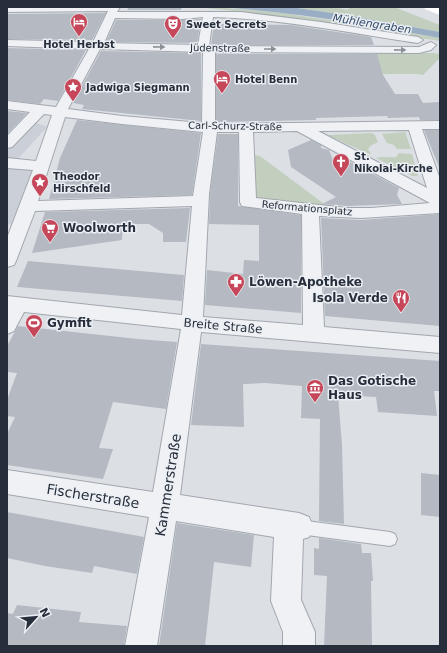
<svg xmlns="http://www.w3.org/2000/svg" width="447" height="653" font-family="'DejaVu Sans',sans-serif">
<rect width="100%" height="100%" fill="#dce0e5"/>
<!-- built -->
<path fill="#cbcfd7" d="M34 122 47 127 16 161 34 167 17 222 7 225V151Z"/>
<!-- green -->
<g fill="#c2cfbe">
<path d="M195 7C236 7 276 12 316 18 358 24 399 30 440 38V41L254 13Z"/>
<path d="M290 7H334L347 10 351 7H394L440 25V32L346 15Z"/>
<path d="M376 53H433L440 54V58L423 75 417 74H382Z"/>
<path d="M405 132 411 149H397L394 145 387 143 382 134Z"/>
<path d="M372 133 375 135 378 142 370 146 368 149 371 154H369L329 136V135Z"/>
<path d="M399 153 412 154 418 175 417 176H412L376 158C381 156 390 158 396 157Z"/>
<path d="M254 155 260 156 331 209 255 201Z"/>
</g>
<!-- water -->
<path fill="#99adc4" d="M221 7H290L346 15 440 32V38C368 24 295 13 221 7Z"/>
<!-- building -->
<g fill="#b4b9c2">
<path d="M129 7H182L181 10H120H127Z"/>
<path d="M7 13V14L106 13 92 40 7 39Z"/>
<path d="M201 19 197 43 106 42 116 20H182Z"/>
<path d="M214 24 290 25 371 37 374 45H211Z"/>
<path d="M7 48 86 50 58 101 44 99 40 104 7 100Z"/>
<path d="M101 51 201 53V121L82 109 84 105 73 103Z"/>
<path d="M216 54H377L383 75 395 94H418L423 103 440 102V120H420L419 117 388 118 387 116 316 118V120L216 122Z"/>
<path d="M7 111 27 113 7 134Z"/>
<path d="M77 120 201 133 192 195 49 199 60 158Z"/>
<path d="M424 130H440V167H439Z"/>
<path d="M218 134H238V206L301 215V313L205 305 207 270 243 274 244 260 259 261V225L209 224 210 194Z"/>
<path d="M311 140 321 145V148L329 150 333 160 341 157 399 188 397 195 402 204 347 206 322 204 336 197 291 167 288 150Z"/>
<path d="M190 208 186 242H163V233L149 224H123L122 240 32 253 45 212Z"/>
<path d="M440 214V326L325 316 321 218 361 220Z"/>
<path d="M28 261 184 275 182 301 17 287Z"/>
<path d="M18 326 138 339 177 342 166 409 113 402 99 448 113 449 103 479 7 465V434L15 417 7 416V400L17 373 7 372V346Z"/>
<path d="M201 344 440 361V391H434L437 416 378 412 376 397 338 395 342 445 344 524 319 521 320 419 301 418 302 386 265 383 243 384 244 427 191 425Z"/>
<path d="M421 473 440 475V517L421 515Z"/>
<path d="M7 512 144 537 137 574 94 566 92 573 45 566 7 558Z"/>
<path d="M177 523 254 535 251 567 214 562 205 646H159Z"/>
<path d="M319 538 361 544 362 553H371L373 581H371L372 646H324L327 576 314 575V548L319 549Z"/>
<path d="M17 605 81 612 79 622 127 626 124 646H7V613L13 614Z"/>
</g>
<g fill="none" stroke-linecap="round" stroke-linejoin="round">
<defs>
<path id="lane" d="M299 520 390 532 395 534 397 539 395 544 390 546 299 534 294 532 292 527 294 522Z"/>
<path id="street" d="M7 7H120L117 12H241L321 22 418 37 423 40 418 43C350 33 281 19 213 17L209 46 419 47 431 42 436 45 431 50 419 53 215 52V124L440 121V129H422L440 179V213L361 218 319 216 324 327 440 337V353L201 332 180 495 299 513 309 517 313 527 309 537 303 539 301 600 315 632V646H283V632L271 601 274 537 176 521 157 646H125L149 517 7 494V470L153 492 181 329 24 312 14 331 7 334V296L182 315 192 206 35 211 16 261 14 265 7 267V238L33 170 7 168V158L36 161 52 115 44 114 12 147 7 148V136L30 112 7 109V101L56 107 89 49 7 46V40L93 42 108 11 7 12ZM203 17 198 45 104 43 115 18 182 19ZM100 49 203 52 202 123 122 116 68 109ZM65 117 122 124 203 132 193 196 38 201ZM409 130 427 188 318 131ZM297 131 430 203 371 208H347L256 198 253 132ZM217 132H239L240 202 242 206 302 214 303 325 203 317 209 194Z"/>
</defs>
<!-- lane casing -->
<use href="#lane" stroke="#a2a7af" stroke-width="2"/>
<!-- street casing -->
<use href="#street" stroke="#a2a7af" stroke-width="2"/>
<!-- lane -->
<use href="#lane" fill="#eff1f4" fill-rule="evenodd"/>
<!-- street -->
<use href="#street" fill="#eff1f4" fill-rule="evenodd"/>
<!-- secondary -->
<path fill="#fff" fill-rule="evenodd" d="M424 7 440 8V15L425 9Z"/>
</g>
<!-- one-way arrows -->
<defs><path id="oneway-solid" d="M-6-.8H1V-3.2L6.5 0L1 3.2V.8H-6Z"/></defs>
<g fill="#8b9098">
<use href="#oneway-solid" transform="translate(159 47) rotate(1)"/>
<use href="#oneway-solid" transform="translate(270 49)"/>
<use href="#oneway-solid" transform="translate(400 50) rotate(1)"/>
</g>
<!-- icons -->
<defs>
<symbol id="hotel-pin" viewBox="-11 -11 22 30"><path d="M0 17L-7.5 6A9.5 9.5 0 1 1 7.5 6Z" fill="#c54759" stroke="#ebeff3"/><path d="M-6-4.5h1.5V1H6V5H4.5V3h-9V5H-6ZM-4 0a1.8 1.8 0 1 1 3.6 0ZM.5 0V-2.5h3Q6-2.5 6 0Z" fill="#fff"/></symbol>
<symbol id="theatre-pin" viewBox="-11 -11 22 30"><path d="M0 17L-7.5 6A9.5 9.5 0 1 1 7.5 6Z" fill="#c54759" stroke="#ebeff3"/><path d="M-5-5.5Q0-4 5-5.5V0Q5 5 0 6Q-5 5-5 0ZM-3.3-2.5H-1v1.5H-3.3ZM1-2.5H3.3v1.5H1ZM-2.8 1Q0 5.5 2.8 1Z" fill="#fff"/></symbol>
<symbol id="sight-pin" viewBox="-11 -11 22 30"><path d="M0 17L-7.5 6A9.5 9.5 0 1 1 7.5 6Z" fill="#c54759" stroke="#ebeff3"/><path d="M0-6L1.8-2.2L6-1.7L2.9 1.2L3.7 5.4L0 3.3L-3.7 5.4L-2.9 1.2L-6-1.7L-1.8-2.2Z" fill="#fff"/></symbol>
<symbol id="church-pin" viewBox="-11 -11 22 30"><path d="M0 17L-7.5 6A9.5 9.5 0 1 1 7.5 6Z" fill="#c54759" stroke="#ebeff3"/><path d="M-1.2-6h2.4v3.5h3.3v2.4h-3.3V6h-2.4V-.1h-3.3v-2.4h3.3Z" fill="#fff"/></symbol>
<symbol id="supermarket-pin" viewBox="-11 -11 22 30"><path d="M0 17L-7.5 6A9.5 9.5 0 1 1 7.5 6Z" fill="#c54759" stroke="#ebeff3"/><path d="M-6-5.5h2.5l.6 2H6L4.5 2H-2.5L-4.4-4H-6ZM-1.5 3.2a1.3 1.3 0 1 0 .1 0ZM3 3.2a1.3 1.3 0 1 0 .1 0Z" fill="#fff"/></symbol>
<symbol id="pharmacy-pin" viewBox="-11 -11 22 30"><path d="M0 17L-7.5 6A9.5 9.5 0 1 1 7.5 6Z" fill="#c54759" stroke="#ebeff3"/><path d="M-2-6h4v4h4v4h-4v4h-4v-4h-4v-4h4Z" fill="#fff"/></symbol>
<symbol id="restaurant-pin" viewBox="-11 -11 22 30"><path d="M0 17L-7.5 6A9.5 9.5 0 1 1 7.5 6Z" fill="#c54759" stroke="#ebeff3"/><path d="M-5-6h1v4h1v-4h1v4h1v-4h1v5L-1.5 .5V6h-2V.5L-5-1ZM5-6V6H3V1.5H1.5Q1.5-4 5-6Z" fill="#fff"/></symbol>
<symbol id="stadium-pin" viewBox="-11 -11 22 30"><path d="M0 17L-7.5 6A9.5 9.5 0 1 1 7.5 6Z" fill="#c54759" stroke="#ebeff3"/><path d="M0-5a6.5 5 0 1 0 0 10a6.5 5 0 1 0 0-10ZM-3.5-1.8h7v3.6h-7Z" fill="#fff"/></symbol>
<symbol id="museum-pin" viewBox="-11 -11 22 30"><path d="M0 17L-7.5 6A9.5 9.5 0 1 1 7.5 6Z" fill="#c54759" stroke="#ebeff3"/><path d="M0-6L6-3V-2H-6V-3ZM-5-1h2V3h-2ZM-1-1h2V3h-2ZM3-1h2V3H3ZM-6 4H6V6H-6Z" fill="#fff"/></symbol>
</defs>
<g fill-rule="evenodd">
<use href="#hotel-pin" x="69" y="12" width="20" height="27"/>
<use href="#theatre-pin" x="163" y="14" width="20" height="27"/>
<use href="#hotel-pin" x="212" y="69" width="20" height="27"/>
<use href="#sight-pin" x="63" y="77" width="20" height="27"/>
<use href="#church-pin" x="331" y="152" width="20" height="27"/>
<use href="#sight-pin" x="30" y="172" width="20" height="27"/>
<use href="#supermarket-pin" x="40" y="218" width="20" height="27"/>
<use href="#pharmacy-pin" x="226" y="272" width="20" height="27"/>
<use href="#restaurant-pin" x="391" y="288" width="20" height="27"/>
<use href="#stadium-pin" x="24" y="313" width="20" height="27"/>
<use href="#museum-pin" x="305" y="378" width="20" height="27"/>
</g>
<g text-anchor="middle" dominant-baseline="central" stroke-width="3" stroke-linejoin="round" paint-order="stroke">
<!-- far-poi labels -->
<g font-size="10" font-weight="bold" fill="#272e3b" stroke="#ebeff3" text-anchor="start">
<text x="186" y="24">Sweet Secrets</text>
<text x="79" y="44" text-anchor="middle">Hotel Herbst</text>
<text x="235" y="79">Hotel Benn</text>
<text x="86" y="87">Jadwiga Siegmann</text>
<text x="354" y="156">St.<tspan x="354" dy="12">Nikolai-Kirche</tspan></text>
<text x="53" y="176">Theodor<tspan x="53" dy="12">Hirschfeld</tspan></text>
</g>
<!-- far-street labels -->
<g font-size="10" fill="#272e3b" stroke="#ebeff3">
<text transform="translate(220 48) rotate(1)">Jüdenstraße</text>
<text transform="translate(235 126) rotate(1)">Carl-Schurz-Straße</text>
<text transform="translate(307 208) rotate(5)">Reformationsplatz</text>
</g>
<!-- far-water labels -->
<g font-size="11" font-style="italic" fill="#344d6c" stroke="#ebeff3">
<text transform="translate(372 24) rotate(9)">Mühlengraben</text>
</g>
<!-- poi labels -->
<g font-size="12" font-weight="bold" fill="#272e3b" stroke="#ebeff3" text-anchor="start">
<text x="63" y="228">Woolworth</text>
<text x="249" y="282">Löwen-Apotheke</text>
<text x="388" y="298" text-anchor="end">Isola Verde</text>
<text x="47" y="323">Gymfit</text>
<text x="328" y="381">Das Gotische<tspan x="328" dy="14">Haus</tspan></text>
</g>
<!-- street labels -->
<g font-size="12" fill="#272e3b" stroke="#ebeff3">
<text transform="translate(223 326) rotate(5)">Breite Straße</text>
</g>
<!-- near-street labels -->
<g font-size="14" fill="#272e3b" stroke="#ebeff3">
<text transform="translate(168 485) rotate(-81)">Kammerstraße</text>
<text transform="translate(93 496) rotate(9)">Fischerstraße</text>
</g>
</g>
<!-- border -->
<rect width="447" height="653" fill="none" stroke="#272e3b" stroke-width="16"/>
<!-- north arrow -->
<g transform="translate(36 617) rotate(63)" stroke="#ebeff3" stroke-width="3" paint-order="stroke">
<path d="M0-3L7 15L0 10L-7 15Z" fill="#272e3b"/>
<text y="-6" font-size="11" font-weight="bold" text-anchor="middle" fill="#272e3b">N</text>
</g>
</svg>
